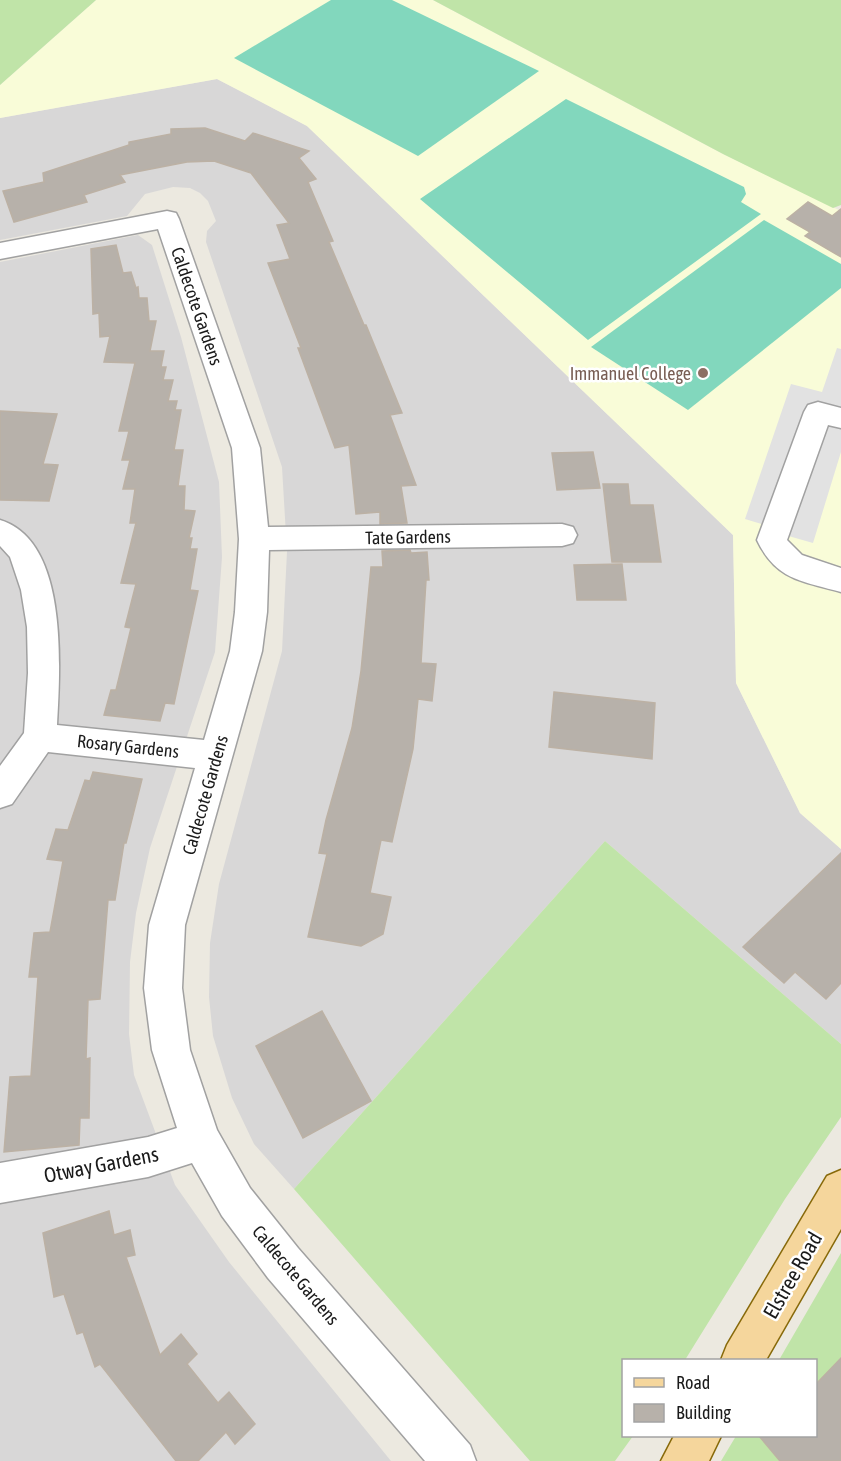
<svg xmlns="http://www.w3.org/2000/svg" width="841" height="1461" font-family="'Asap Condensed',sans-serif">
<rect width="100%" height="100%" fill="#ece9e0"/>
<!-- residential -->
<g fill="#d8d7d7">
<path d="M217 79 307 126 733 535 736 683 800 813 841 849V1044L605 841 294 1189 254 1144 232 1098 213 1036 209 997 210 943 219 884 282 651 287 552 282 467 206 242 207 231 216 221 208 201 200 193 190 188 173 187 145 194 127 216 0 240V118Z"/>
<path d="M138 235 152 245 181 337 219 482 222 557 215 652 150 848 136 913 130 962 129 1034 134 1075 175 1185 229 1262 391 1461H0V262Z"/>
</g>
<!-- education -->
<path fill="#f9fcd8" d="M96 0H433L723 154 841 211V849L800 813 736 683 733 535 307 126 217 79 0 118V85Z"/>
<!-- grass -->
<g fill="#c0e4a8">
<path d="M0 0H96L0 85Z"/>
<path d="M433 0H841V205L833 208 723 154Z"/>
<path d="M605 841 841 1044V1117L785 1199 685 1360H624V1436H633L615 1461H530L294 1189Z"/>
<path d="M841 1253V1461H721L736 1436H816V1360H779Z"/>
</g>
<!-- pitch -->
<g fill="#82d7bd">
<path d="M331 0H392L539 71 418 156 234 58Z"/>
<path d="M566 99 744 187 746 194 741 202 761 214 588 340 420 199Z"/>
<path d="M764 220 841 264V288L688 410 591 347Z"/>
</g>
<!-- parking -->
<path fill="#e2e2e2" d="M837 348 841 349V452L813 543 764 529 765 525 745 519 791 384 822 392Z"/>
<!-- building -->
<g fill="#b7b1aa" stroke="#bcb1a4" stroke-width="1.5">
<path d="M205 128 245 141 253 133 309 151 299 158 316 179 308 182 333 241 329 242 364 325H366L402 413 390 415 416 485 401 486 407 523 380 524V512L356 514 349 445 335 448 298 348H301L268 263 290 259 277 225 289 223 251 173 214 161 187 162 120 175 125 182 84 195 87 202 14 222 3 191 44 182 43 173 129 145V142L171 134V129Z"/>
<path d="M808 202 832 216 841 209V257L805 236 810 232 787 219Z"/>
<path d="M116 245 123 273 131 272 136 288 138 287 139 298H147L149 321H156L150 351H164L161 367H166L163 380H173L168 401H177L175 410H181L174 450H183L178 486H185L184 510 195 511 189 538H192L190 549H197L190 590 198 591 174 704 165 703 160 721 104 715 111 690H116L131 628 125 627 136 584 121 583 136 523H130L135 489H123L130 460H122L129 431H119L135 363 104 362 110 336 100 337 99 313 93 314 91 249Z"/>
<path d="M0 411 57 414 43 464 58 465 49 501 0 500Z"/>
<path d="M593 452 600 488 557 490 552 453Z"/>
<path d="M603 484H628L630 505H653L661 562H612Z"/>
<path d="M410 550 411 553 427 552 429 580H426L421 663 436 664 432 701 418 699 413 749 392 842 381 840 370 893 391 897 383 934 361 946 308 937 327 854 319 853 326 820 352 728 361 671 371 567H383L382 551Z"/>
<path d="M622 564 626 600H577L574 565Z"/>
<path d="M554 692 655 703 652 759 549 747Z"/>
<path d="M93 772 142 779 126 843H124L115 900H108L100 999 88 1000 86 1059 90 1058 89 1118H80L79 1145 4 1152 10 1077 31 1076 38 977H29L34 933 50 932 63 861 47 859 56 829 68 830 85 780 90 781Z"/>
<path d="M841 853V983L826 999 795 972 784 983 743 947Z"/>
<path d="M322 1011 371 1101 303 1138 256 1046Z"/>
<path d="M109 1211 114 1235 130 1230 135 1255 126 1257 160 1355 181 1334 197 1354 187 1364 218 1403 229 1392 255 1424 235 1444 226 1432 198 1461H176L100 1364 95 1367 83 1332 77 1334 64 1294 54 1297 43 1233Z"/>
<path d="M841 1358V1461H780L759 1436H816V1384Z"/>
</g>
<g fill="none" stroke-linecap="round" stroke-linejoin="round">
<defs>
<g id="minor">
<path d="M167 211 176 213 179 219 260 448 268 527 562 524 573 527 577 535 573 543 562 546 269 550 267 612 262 651 185 925 182 988 190 1050 217 1130 250 1188 298 1248 470 1445 476 1461H425L268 1278 222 1216 192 1163 148 1177 0 1203V1163L148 1137 177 1128 152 1050 144 988 149 925 195 768 48 752 12 804 0 808V766L24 733 28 673 27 627 21 590 10 557 0 546V520C69 541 60 667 57 725L204 740 230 651 235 612 239 539 232 448 158 229 0 259V243Z"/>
<path d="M818 402 841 408V428L828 425 787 540 802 555 841 568V592C802 581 776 580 757 540L804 412 808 405Z"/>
</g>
<g id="major">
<path d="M841 1170V1229L766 1360H721L727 1345 827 1176Z"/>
<path d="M674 1436H721L709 1461H661Z"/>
</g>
</defs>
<!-- minor casing -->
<use href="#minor" stroke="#a1a1a1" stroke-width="3"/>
<!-- major casing -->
<use href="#major" stroke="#876909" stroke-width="3"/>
<!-- minor -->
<use href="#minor" fill="#fff" fill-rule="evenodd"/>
<!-- major -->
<use href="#major" fill="#f5d69c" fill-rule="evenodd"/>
</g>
<!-- markers -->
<circle fill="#8d6e63" stroke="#fff" stroke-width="2" cx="703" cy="373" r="6"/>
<g text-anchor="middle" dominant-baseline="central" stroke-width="5" stroke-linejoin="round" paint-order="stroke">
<!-- street labels -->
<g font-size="18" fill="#1a1a1a" stroke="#fff">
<text transform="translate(197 306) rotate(71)">Caldecote Gardens</text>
<text transform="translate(408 537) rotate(-1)">Tate Gardens</text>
<text transform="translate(128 746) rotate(6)">Rosary Gardens</text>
<text transform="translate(205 795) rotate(-74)">Caldecote Gardens</text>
<text transform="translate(296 1275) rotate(50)">Caldecote Gardens</text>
</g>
<!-- education labels -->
<g font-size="18" fill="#785e54" stroke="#fff" text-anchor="end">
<text x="691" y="373">Immanuel College</text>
</g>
<!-- near-street labels -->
<g font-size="21" fill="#1a1a1a" stroke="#fff">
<text transform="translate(101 1164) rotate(-11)">Otway Gardens</text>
<text transform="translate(792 1275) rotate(-60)">Elstree Road</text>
</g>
</g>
<!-- legend -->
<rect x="622" y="1359" width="195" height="78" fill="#ffffff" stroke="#a3a3a3" stroke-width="1.5"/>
<rect x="634" y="1378" width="30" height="9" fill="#f5d69c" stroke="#a3a3a3" stroke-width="1.5"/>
<text x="676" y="1389" font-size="18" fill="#1a1a1a">Road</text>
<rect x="634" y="1404" width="30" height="18" fill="#b7b1aa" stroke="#a3a3a3" stroke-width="1.5"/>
<text x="676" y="1419" font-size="18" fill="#1a1a1a">Building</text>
</svg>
